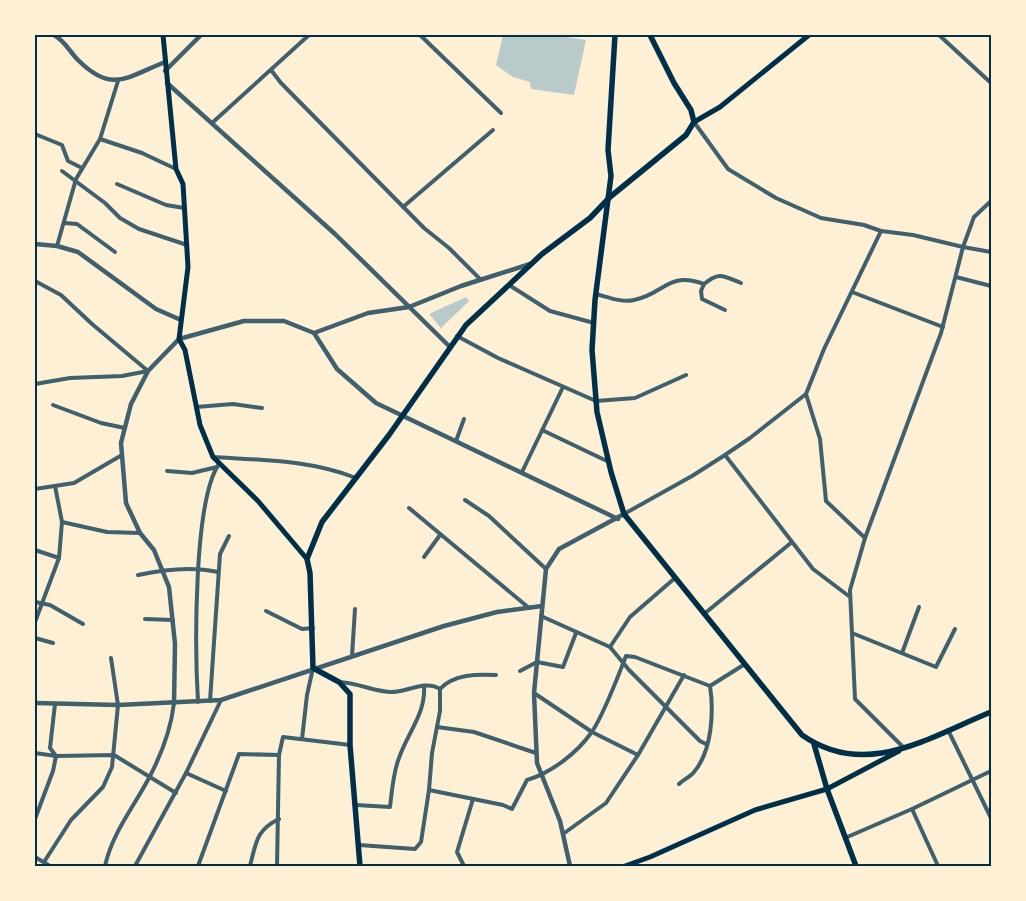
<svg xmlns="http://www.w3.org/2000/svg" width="1026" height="901" font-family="Inter,sans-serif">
<rect width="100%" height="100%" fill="#fdf0d5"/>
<!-- green -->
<g fill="#b9caca">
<path d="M503 35H552L586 40 574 95 531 89 530 82 513 77 496 65Z"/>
<path d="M466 297 469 301 441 328 429 314Z"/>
</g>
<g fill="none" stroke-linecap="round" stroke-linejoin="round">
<!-- minor -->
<g stroke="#3f606c" stroke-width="4">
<path d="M420 35 501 113"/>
<path d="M939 35 991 83"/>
<path d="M271 70 281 83 424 228 449 248 481 280"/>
<path d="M694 122 728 169 776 198 821 218 864 225 881 231 913 235 963 247 941 333 865 538 850 590 855 699 904 748"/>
<path d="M212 123 309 35"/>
<path d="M35 134 62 145 68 161 82 168"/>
<path d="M100 139 142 153 176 169"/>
<path d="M62 171 105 203 120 218 139 229 187 245"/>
<path d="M117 184 166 205 184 208"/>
<path d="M991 201 974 217 963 247 991 252"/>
<path d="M403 207 493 130"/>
<path d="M64 223 77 224 115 252"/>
<path d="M57 246 76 179 100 139 118 81"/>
<path d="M956 277 991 286"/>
<path d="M35 281 61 295 92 324 148 371"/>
<path d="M704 284C720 271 723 276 741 283"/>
<path d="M509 285 550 311 594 323"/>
<path d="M852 292 943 327"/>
<path d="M596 294C608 297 622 303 634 300 665 294 667 271 704 284L701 291 702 299 725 310"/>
<path d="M457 336 498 358 596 401 635 398 686 375"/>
<path d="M35 384 70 378 122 376 148 371"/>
<path d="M806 394 820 439 826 501 865 538"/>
<path d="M53 405 101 423 125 428"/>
<path d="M196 407 233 404 262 408"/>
<path d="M542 430 609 462"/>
<path d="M456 441 464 419"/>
<path d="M725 455 813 569 850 597"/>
<path d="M213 457C262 460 310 460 356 478"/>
<path d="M167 471 192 473 217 467"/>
<path d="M522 472 563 387"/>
<path d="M35 489 74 483 122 455"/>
<path d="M465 500 489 516 546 569"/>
<path d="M409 508 529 608"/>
<path d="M624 514 692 476 725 455 750 438 806 394 824 349 881 231"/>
<path d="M62 522 107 532 140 533"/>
<path d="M35 550 59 558"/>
<path d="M424 557 440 535"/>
<path d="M138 575C165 569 191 566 218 572"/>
<path d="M35 602 50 605 83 624"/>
<path d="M266 611 302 629 313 628"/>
<path d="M704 614 792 542"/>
<path d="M541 616 610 647 629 670 700 741 706 744"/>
<path d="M145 619 173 620"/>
<path d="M35 622 59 558 62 522 55 486"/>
<path d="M852 633 936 667 955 629"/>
<path d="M35 638 53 643"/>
<path d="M610 647 630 617 675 578"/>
<path d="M902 653 919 607"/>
<path d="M352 656 355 609"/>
<path d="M520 671 537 662 563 667 576 633"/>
<path d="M339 682C358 683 373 691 390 692 406 693 425 679 440 689V711L432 753 429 790 503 805 512 809 527 780C551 773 577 753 591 733 603 717 618 676 626 656L635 657 710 686"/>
<path d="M710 686 745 664"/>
<path d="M440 689C454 674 477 674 496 675"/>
<path d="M534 693 592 732 638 755 684 675"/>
<path d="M210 701 220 554 229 536"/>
<path d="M198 702C195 653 193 501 219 464"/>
<path d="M437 727 474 732 536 753"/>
<path d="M948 730 991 818"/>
<path d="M302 739 307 695 313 668"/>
<path d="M35 753 56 756 114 755 176 793"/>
<path d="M186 773 226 791"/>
<path d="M679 784C683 780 690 777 694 772 712 751 714 712 710 686"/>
<path d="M356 805 390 807C392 791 393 773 399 758 408 732 426 713 424 686"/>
<path d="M912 809 938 866"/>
<path d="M35 819 53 771 56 756 50 748 55 704"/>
<path d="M563 834 606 803 638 755"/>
<path d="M845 838 912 809 991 771"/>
<path d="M359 845 415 849 421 842 429 790"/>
<path d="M35 857 50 866"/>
<path d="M44 862 71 820 103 787 112 767 118 705 111 658"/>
<path d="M105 866C112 833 134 807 150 776 162 753 171 729 174 703"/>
<path d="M135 866 186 773 221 700"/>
<path d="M198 866 239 754 279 755"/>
<path d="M250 866C256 843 256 830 279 819"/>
<path d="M277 866 279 755 283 737 350 745"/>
<path d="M464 866 457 852 473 799"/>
</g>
<!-- tertiary -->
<g stroke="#3f606c" stroke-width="4.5">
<path d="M54 35C65 41 70 52 78 60 112 94 127 77 165 62"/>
<path d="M165 71 201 35"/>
<path d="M167 83 335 234 449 346"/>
<path d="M35 244 57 246 78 252 156 309 181 320"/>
<path d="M314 333 337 369 376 403 618 519"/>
<path d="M35 703 118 705 221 700 444 626 497 612 542 606"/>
<path d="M174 703 175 644 169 587 154 550 140 533 126 503 121 443 131 404 148 371 179 339 244 321H284L314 333 368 313 409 307 461 286 530 264"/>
<path d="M570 866 560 821 537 763 534 693 546 569 559 549 624 514"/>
</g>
<!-- secondary -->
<g stroke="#003049" stroke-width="5">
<path d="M163 35 176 169 183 184 188 267 179 339 185 350 200 425 213 457 258 501 307 559"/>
<path d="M694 122 720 107 809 35"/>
<path d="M625 866 650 857 755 810 827 789 899 751"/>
</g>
<!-- primary -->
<g stroke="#003049" stroke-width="5.5">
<path d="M615 35 608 150 611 176 595 300 592 350 597 412 611 472 624 514 802 735C866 780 929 737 991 712"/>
<path d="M814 744 827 789 856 866"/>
<path d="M360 866 350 745V694L339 682 313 668 310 573 307 559 322 522 389 435 466 325 542 254 590 218 610 197 686 135 694 122 691 110 674 83 650 35"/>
</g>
</g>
<!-- border -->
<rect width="1026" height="901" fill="none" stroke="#fdf0d5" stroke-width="72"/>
<rect x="36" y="36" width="954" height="829" fill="none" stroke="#003049" stroke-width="2"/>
</svg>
